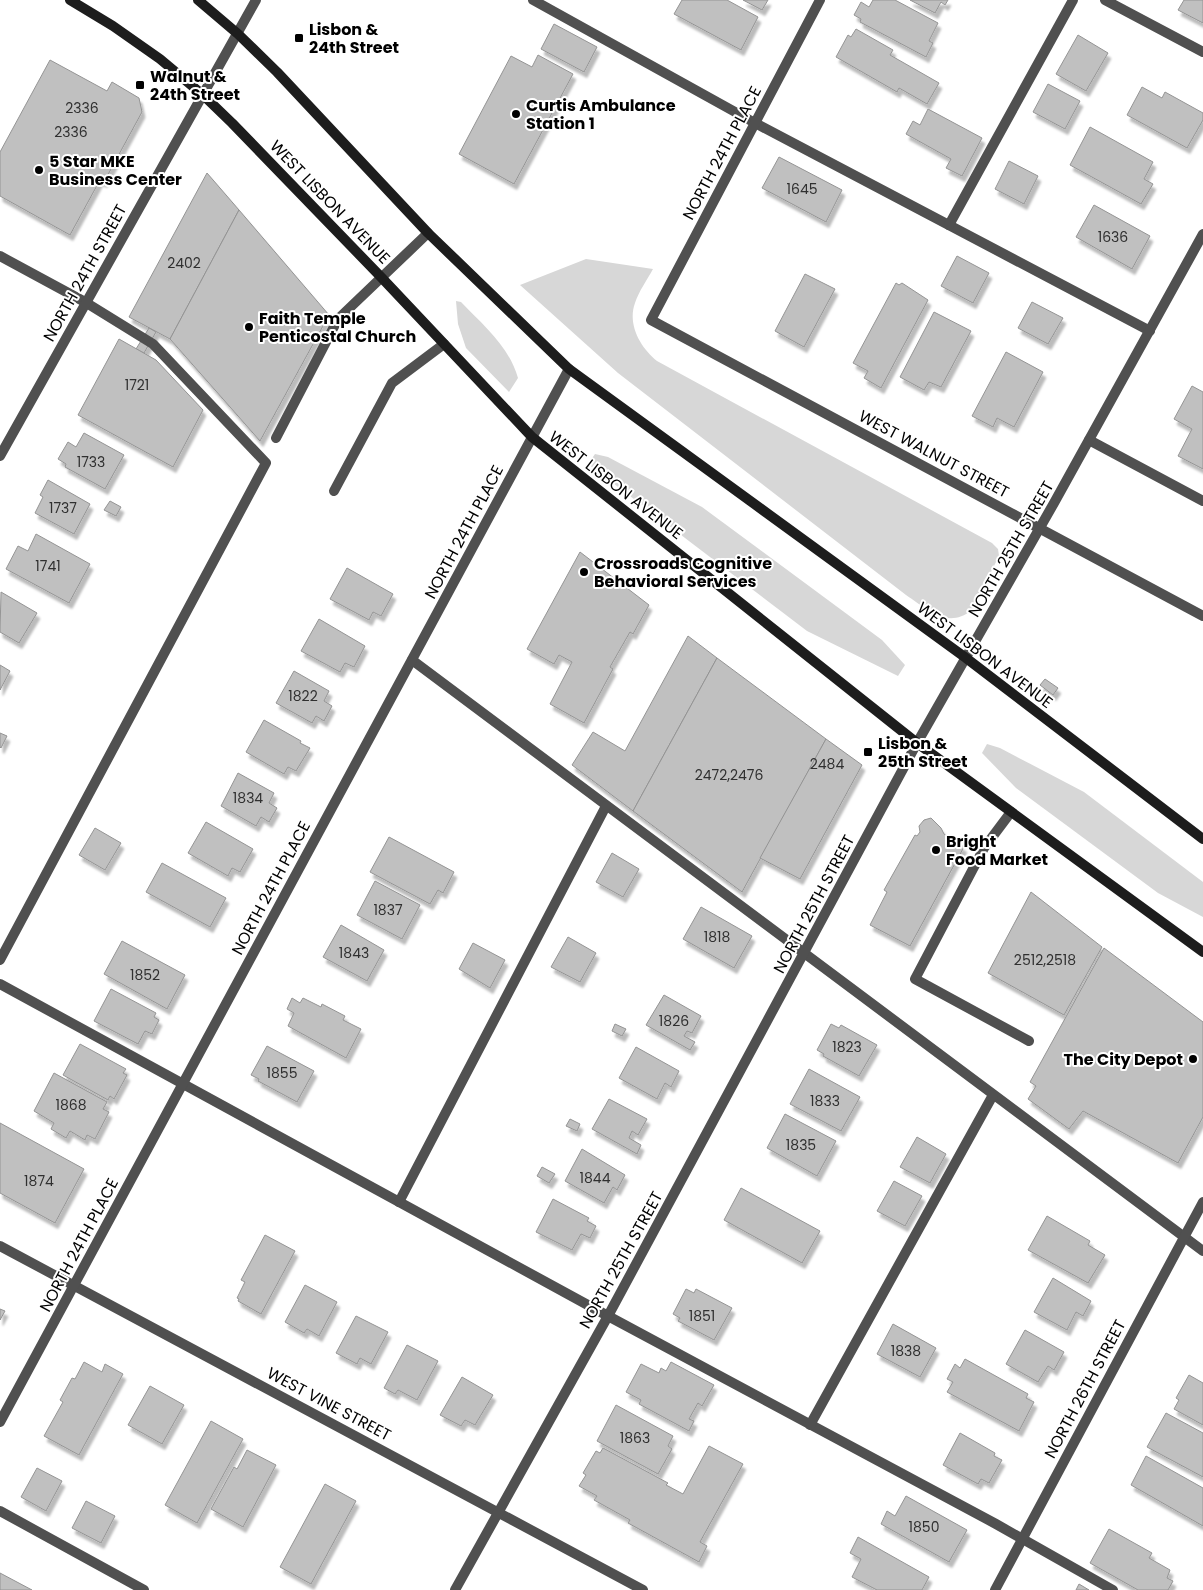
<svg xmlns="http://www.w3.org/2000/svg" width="1203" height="1590" font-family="Poppins,sans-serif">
<defs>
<filter id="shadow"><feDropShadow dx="3" dy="5.5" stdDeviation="1" flood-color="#0004"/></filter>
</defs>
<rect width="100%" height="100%" fill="#fff"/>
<!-- green -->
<g fill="#d7d7d7">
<path d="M586 259 653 269C647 280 639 291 635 303 627 325 641 348 657 361L992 543 998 549 999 556 972 610C947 630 927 609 906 595L618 373 520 285Z"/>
<path d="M456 301 461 302C483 325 509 346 518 378L509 392 466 348 458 324Z"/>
<path d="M595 454 608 457 702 507 882 640 905 665 898 676 807 631 588 464Z"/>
<path d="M987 744 1000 748 1084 792 1203 882V917L1158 893 1016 788 982 753Z"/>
</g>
<!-- building -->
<g fill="#c0c0c0" stroke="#949494" filter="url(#shadow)">
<path d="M682 0H727L758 17 741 50 674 14Z"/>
<path d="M743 0H768L762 10Z"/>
<path d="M873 0H895L938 23 929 41 933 43 926 57 860 22 861 19 854 15 861 2 869 7Z"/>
<path d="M910 0H948L945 5 941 2 935 13Z"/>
<path d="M1184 0H1203V23L1178 10Z"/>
<path d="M554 24 597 47 584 72 541 49Z"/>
<path d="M856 29 893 50 890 55 939 83 927 104 899 88 897 92 836 57 848 35 851 37Z"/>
<path d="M1078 35 1108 53 1086 91 1056 74Z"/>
<path d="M538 55 573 74 514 184 459 154 511 56 532 67Z"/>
<path d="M50 60 107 91 112 82 139 98 142 112 104 182 100 180 70 235 0 196V152Z"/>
<path d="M1048 84 1080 101 1065 129 1033 112Z"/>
<path d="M1142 87 1162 98 1165 92 1203 113V120L1187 148 1127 115Z"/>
<path d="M928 109 982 138 962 176 946 168 951 159 906 134 913 121 920 125Z"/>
<path d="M1090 127 1153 162 1144 179 1153 184 1141 204 1070 165Z"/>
<path d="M779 157 842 190 826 222 762 188Z"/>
<path d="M1009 161 1038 176 1024 204 995 189Z"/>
<path d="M207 173 239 210 170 339 129 317Z"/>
<path d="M1094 205 1150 236 1132 269 1076 237Z"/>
<path d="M239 210 329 315 260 441 170 339Z"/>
<path d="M957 256 989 273 973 303 941 286Z"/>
<path d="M805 274 835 289 804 347 775 331Z"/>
<path d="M896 283 899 285 902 283 928 300 881 388 864 378 868 371 853 363Z"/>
<path d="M1032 302 1063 318 1048 344 1018 328Z"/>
<path d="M934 312 971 331 941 387 929 382 924 390 900 377Z"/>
<path d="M149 328 156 332 144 353 136 349Z"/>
<path d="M119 339 156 360 203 410 173 467 78 415Z"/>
<path d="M1006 352 1043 372 1014 427 997 418 993 427 972 416Z"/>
<path d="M1192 386 1203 392V469L1178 456 1192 429 1174 419Z"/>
<path d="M84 433 124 455 105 489 65 467 66 464 58 459 68 442 76 447Z"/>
<path d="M48 480 90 504 74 534 35 513 43 497 40 495Z"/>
<path d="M110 501 121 507 116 516 104 510Z"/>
<path d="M36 534 90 564 69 603 6 569 18 546 28 551Z"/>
<path d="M580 552 649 605 633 634 630 632 610 667 613 669 584 723 550 704 572 662 559 655 554 664 527 649Z"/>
<path d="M347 568 393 594 381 616 373 612 369 620 330 599Z"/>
<path d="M1 592 37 613 19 643 0 632Z"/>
<path d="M319 619 365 646 354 667 345 663 340 672 301 651Z"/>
<path d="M688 636 717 658 633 811 572 765 593 732 625 751Z"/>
<path d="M717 658 826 739 742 892 633 811Z"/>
<path d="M0 665 10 671 0 690Z"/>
<path d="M294 671 329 691 324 701 332 706 324 721 316 716 312 723 276 703Z"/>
<path d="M1045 679 1058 688 1053 695 1040 685Z"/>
<path d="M264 720 301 741 300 743 310 748 296 771 288 767 284 774 246 752Z"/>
<path d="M0 733 7 736 1 748 0 747Z"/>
<path d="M826 739 862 765 800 879 760 858Z"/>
<path d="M238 773 274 793 269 803 277 808 269 822 261 817 256 826 221 806Z"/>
<path d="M931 818 941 828 944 834 964 847 910 946 870 925 887 892 884 890 915 835 917 836 920 832 919 826 924 820Z"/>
<path d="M206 822 253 849 240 872 232 868 228 876 188 853Z"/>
<path d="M95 828 121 843 105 870 79 855Z"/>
<path d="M389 837 454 872 443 893 438 890 430 904 370 872Z"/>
<path d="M612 853 639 869 623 897 596 882Z"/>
<path d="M162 863 226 898 210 927 146 892Z"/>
<path d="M375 881 420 905 402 939 357 915Z"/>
<path d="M1031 892 1102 947 1064 1015 988 973Z"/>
<path d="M701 907 752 936 734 968 683 939Z"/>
<path d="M341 925 384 950 367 981 323 957Z"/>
<path d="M568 937 596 953 580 982 551 967Z"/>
<path d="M122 941 185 975 167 1009 104 974Z"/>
<path d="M473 943 505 960 490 988 459 969Z"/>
<path d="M1104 948 1203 1022V1117L1178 1163 1083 1111 1069 1129 1028 1099 1036 1086 1030 1082Z"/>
<path d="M111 989 156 1013 154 1017 159 1020 152 1034 145 1031 138 1044 94 1021Z"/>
<path d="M664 995 701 1016 692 1033 687 1031 684 1036 695 1042 690 1050 646 1025Z"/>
<path d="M292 998 300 1003 303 998 321 1007 322 1004 345 1016 343 1020 361 1029 346 1058 288 1026 294 1013 287 1009Z"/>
<path d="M615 1024 626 1029 622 1036 612 1031Z"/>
<path d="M831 1024 839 1028 841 1025 877 1045 859 1076 823 1056 824 1054 817 1050Z"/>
<path d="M80 1044 126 1069 123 1073 127 1075 114 1099 110 1096 108 1100 63 1075Z"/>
<path d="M267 1046 314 1071 297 1102 258 1081 259 1079 251 1075Z"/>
<path d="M636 1047 679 1071 671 1087 665 1083 657 1099 619 1078Z"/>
<path d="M809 1069 860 1097 841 1131 790 1104Z"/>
<path d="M54 1073 107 1102 103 1109 109 1112 95 1139 87 1135 85 1140 70 1131 66 1138 51 1129 54 1123 34 1111Z"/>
<path d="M609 1099 647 1119 638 1135 632 1131 629 1138 641 1145 637 1154 592 1129Z"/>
<path d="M785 1114 836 1141 817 1176 767 1148Z"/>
<path d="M570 1119 580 1124 577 1131 566 1126Z"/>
<path d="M0 1123 84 1169 55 1223 0 1193Z"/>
<path d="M917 1137 946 1154 930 1183 900 1167Z"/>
<path d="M582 1149 625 1175 617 1190 613 1187 604 1203 565 1181Z"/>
<path d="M542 1167 555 1174 549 1183 537 1176Z"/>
<path d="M894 1181 922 1196 905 1226 877 1211Z"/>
<path d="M741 1188 820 1231 802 1263 724 1220Z"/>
<path d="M553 1199 589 1218 587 1221 596 1226 590 1238 581 1234 572 1250 536 1232Z"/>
<path d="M1047 1216 1090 1241 1088 1245 1105 1255 1088 1283 1028 1250Z"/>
<path d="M265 1235 295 1251 261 1314 238 1301 239 1299 237 1298 245 1282 241 1280Z"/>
<path d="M1053 1278 1091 1301 1083 1316 1076 1312 1067 1330 1034 1312Z"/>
<path d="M305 1285 337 1302 319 1336 307 1329 304 1333 285 1322Z"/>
<path d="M686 1289 694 1293 696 1289 732 1308 714 1340 678 1321 680 1318 673 1314Z"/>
<path d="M0 1309 5 1311 0 1320Z"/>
<path d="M356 1316 388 1332 371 1364 360 1358 357 1364 336 1353Z"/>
<path d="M893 1324 936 1348 920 1377 877 1354Z"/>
<path d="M1025 1330 1064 1352 1054 1370 1048 1366 1038 1382 1006 1364Z"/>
<path d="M407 1345 438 1361 417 1400 398 1390 395 1394 384 1388Z"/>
<path d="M965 1359 1028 1394 1026 1398 1034 1402 1019 1431 947 1392 953 1382 947 1379 955 1364 960 1368Z"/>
<path d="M84 1362 102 1372 105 1364 123 1374 79 1455 44 1436 63 1402 60 1400 72 1378 75 1379Z"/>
<path d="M671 1362 714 1385 702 1406 698 1403 689 1419 694 1421 689 1431 639 1404 641 1400 626 1392 641 1364 659 1373 661 1368 666 1371Z"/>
<path d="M1189 1375 1203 1383V1425L1174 1409 1179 1400 1176 1398Z"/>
<path d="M462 1377 493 1395 475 1425 465 1420 461 1426 440 1415Z"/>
<path d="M150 1386 184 1405 162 1444 128 1425Z"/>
<path d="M616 1405 673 1436 668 1446 672 1449 658 1474 597 1441Z"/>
<path d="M1166 1413 1203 1433V1477L1147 1447Z"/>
<path d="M211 1421 243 1439 197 1523 165 1505Z"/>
<path d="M960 1433 995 1453 994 1456 1002 1460 989 1483 981 1479 978 1484 943 1465Z"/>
<path d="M709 1446 743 1464 700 1542 707 1546 699 1562 628 1523 630 1520 594 1500 597 1496 579 1486 586 1475 583 1473 596 1451 600 1453 603 1448 668 1483 666 1485 683 1494Z"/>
<path d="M247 1450 276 1465 243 1527 211 1509 234 1467 237 1469Z"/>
<path d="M1146 1456 1203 1488V1526L1131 1485Z"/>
<path d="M37 1468 62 1481 46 1511 21 1497Z"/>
<path d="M325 1484 356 1501 311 1584 280 1567Z"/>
<path d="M906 1496 967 1530 949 1562 881 1524 887 1511 895 1516Z"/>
<path d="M86 1501 115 1516 101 1543 72 1528Z"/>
<path d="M1109 1529 1152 1553 1149 1558 1170 1570 1167 1578 1173 1581 1168 1590H1138L1090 1563Z"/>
<path d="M858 1537 929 1577 922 1590H877L852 1577 861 1559 850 1553Z"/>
<path d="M0 1573 32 1590H0Z"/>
<path d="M1079 1584 1089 1590H1076Z"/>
</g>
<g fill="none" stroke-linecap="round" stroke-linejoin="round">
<!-- service -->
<g stroke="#505050" stroke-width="10">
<path d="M533 0 755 123 1150 331"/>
<path d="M1105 0 1203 52"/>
<path d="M949 225 1073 0"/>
<path d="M0 256 85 302 153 344 266 463 0 960"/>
<path d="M276 438 338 319 428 233"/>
<path d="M1089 440 1203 501"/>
<path d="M334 491 392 383 444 344"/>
<path d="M412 660 1203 1251"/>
<path d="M1011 812 984 848 915 979 1029 1041"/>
<path d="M0 984 608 1316 996 1524 1113 1590"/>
<path d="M399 1202 606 806"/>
<path d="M810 1425 993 1095"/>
<path d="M0 1511 144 1590"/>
</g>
<!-- minor -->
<g stroke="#505050" stroke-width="10">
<path d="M820 0 651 320 1203 616"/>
<path d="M0 456 256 0"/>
<path d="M0 1246 643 1590"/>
<path d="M0 1422 569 369"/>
<path d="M455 1590 608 1316 917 743 1054 503 1203 234"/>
<path d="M995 1590 1203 1202"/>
</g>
<!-- secondary -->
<g stroke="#1d1d1d" stroke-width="10">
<path d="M70 0 113 26 160 59 203 95 232 123 381 277 532 437 917 743 1203 952"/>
<path d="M198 0 238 34 277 72 428 233 569 369 966 658 1203 839"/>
</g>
</g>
<!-- markers -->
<g fill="#000" stroke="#fff" stroke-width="2">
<rect x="294" y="33" width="10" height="10" rx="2.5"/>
<rect x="135" y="80" width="10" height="10" rx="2.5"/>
<circle cx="516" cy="114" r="5"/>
<circle cx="39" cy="170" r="5"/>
<circle cx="249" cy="327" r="5"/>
<circle cx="584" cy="572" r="5"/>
<rect x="863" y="747" width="10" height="10" rx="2.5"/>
<circle cx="936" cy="850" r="5"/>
<circle cx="1193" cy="1059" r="5"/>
</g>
<g text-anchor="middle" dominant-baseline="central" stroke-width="4" stroke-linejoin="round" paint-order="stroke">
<!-- number labels -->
<g font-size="14" fill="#303030">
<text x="82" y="108">2336</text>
<text x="71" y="132">2336</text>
<text x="802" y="189">1645</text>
<text x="1113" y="237">1636</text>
<text x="184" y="263">2402</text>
<text x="137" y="385">1721</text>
<text x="91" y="462">1733</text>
<text x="63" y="508">1737</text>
<text x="48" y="566">1741</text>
<text x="303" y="696">1822</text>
<text x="827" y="764">2484</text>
<text x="729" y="775">2472,2476</text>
<text x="248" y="798">1834</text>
<text x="388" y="910">1837</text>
<text x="717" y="937">1818</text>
<text x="354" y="953">1843</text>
<text x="1045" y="960">2512,2518</text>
<text x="145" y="975">1852</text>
<text x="674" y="1021">1826</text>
<text x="847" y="1047">1823</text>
<text x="282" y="1073">1855</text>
<text x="825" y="1101">1833</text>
<text x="71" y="1105">1868</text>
<text x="801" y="1145">1835</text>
<text x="595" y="1178">1844</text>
<text x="39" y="1181">1874</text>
<text x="702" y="1316">1851</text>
<text x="906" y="1351">1838</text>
<text x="635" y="1438">1863</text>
<text x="924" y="1527">1850</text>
</g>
<!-- poi labels -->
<g font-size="16" font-weight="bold" fill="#000" stroke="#fff" text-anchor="start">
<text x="309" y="29">Lisbon &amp;<tspan x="309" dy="18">24th Street</tspan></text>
<text x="150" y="76">Walnut &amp;<tspan x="150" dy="18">24th Street</tspan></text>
<text x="526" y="105">Curtis Ambulance<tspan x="526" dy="18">Station 1</tspan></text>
<text x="49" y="161">5 Star MKE<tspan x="49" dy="18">Business Center</tspan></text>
<text x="259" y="318">Faith Temple<tspan x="259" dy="18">Penticostal Church</tspan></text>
<text x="594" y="563">Crossroads Cognitive<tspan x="594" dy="18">Behavioral Services</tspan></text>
<text x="878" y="743">Lisbon &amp;<tspan x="878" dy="18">25th Street</tspan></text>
<text x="946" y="841">Bright<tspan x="946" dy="18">Food Market</tspan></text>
<text x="1183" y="1059" text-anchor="end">The City Depot</text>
</g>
<!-- street labels -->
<g font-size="16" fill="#000" stroke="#fff">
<text transform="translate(722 153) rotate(-62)">NORTH 24TH PLACE</text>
<text transform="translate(330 202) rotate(46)">WEST LISBON AVENUE</text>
<text transform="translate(85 273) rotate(-61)">NORTH 24TH STREET</text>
<text transform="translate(934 454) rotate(28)">WEST WALNUT STREET</text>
<text transform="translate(616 485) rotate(38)">WEST LISBON AVENUE</text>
<text transform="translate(464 532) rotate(-62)">NORTH 24TH PLACE</text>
<text transform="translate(1011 549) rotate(-60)">NORTH 25TH STREET</text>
<text transform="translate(985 655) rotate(37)">WEST LISBON AVENUE</text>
<text transform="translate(271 888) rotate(-62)">NORTH 24TH PLACE</text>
<text transform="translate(814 904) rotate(-62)">NORTH 25TH STREET</text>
<text transform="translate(79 1245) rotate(-62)">NORTH 24TH PLACE</text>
<text transform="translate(621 1260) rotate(-61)">NORTH 25TH STREET</text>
<text transform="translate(1085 1389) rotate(-62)">NORTH 26TH STREET</text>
<text transform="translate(329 1404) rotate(28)">WEST VINE STREET</text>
</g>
</g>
</svg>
